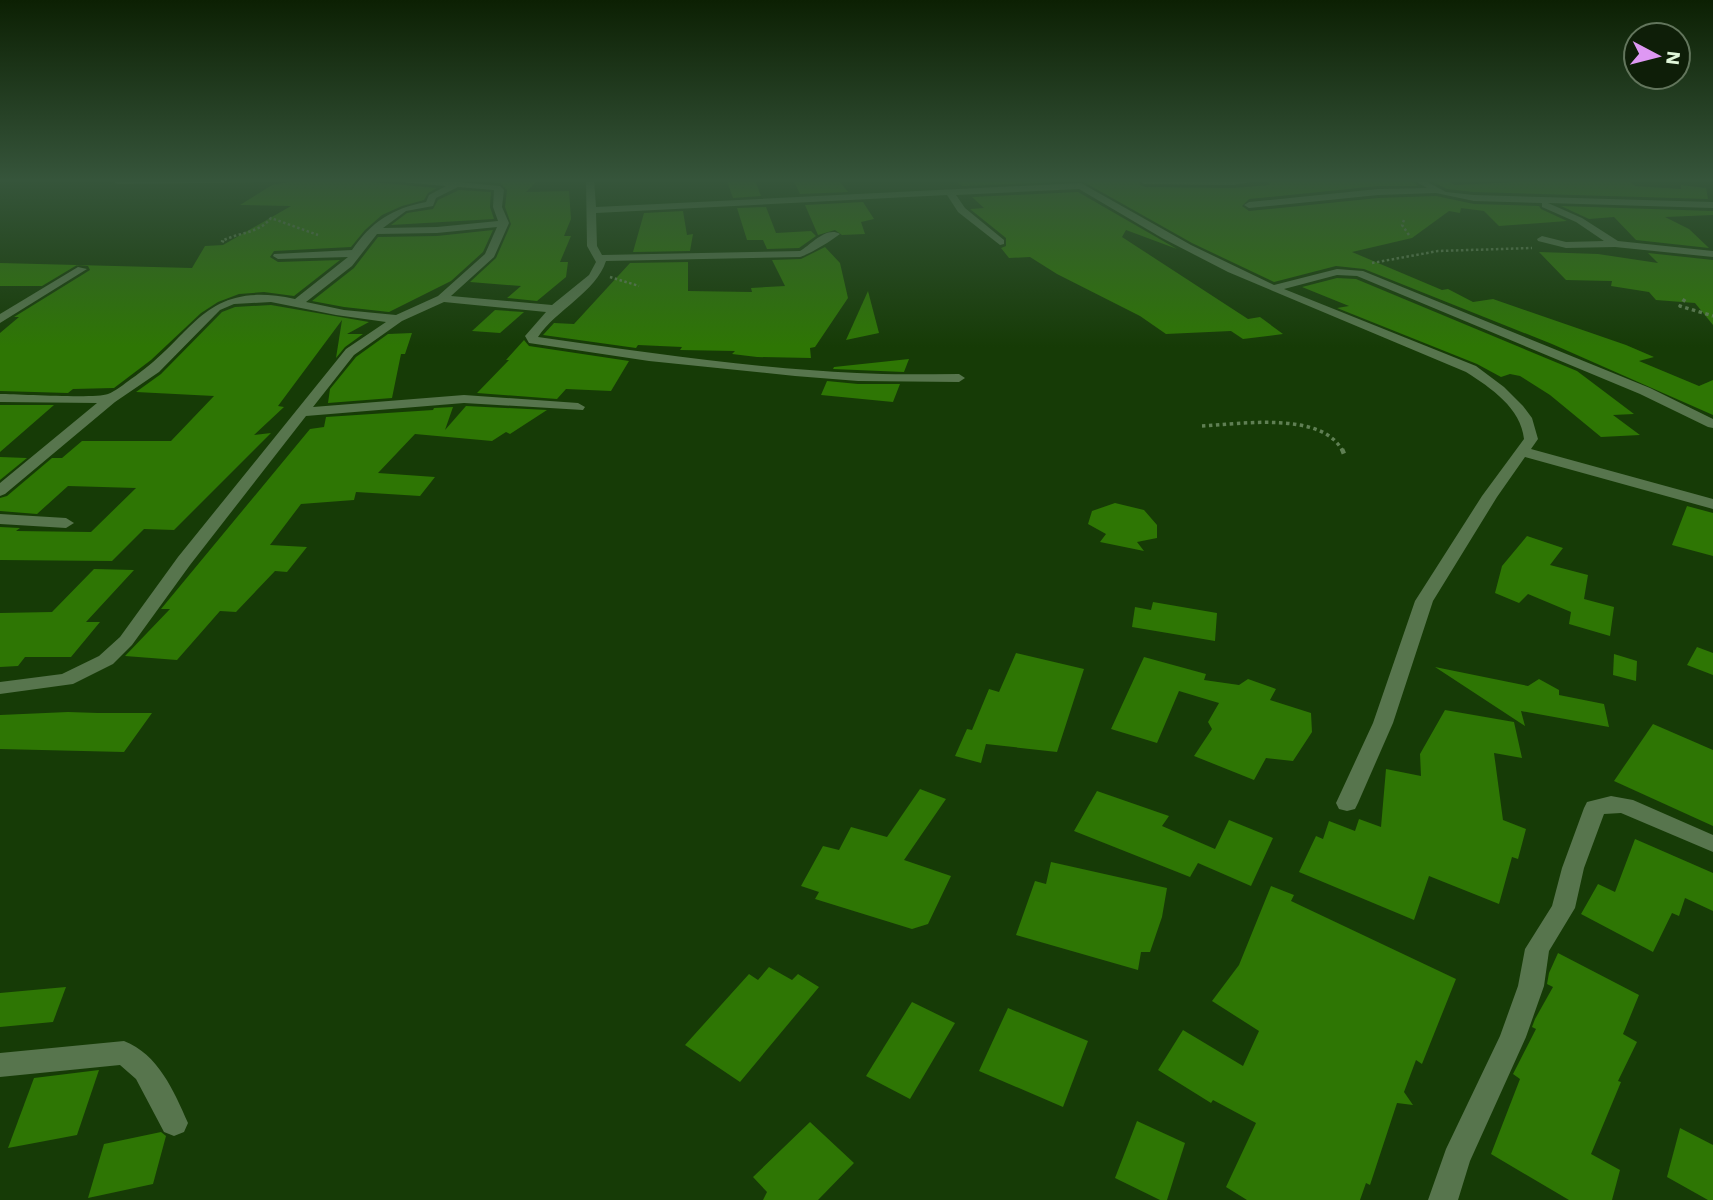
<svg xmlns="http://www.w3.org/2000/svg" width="1713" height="1200" font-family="'Work Sans',sans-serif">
<rect width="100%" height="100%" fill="#163b06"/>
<!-- building -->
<g fill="#2e7604">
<path d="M338 179 437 188 428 193 424 200 402 206 382 215 365 230 351 247 274 251 270 257 278 262 340 260 294 296 264 292 239 294 218 302 201 313 151 360 114 388 73 389 68 393 0 391V333L19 317H14L90 270 88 266 77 265 42 286H0V263L192 268 205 246 223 245 291 206 240 205 272 185 294 181 329 182Z"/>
<path d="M453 179H539L526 192 569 191 571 219 564 236H571L560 262H568L566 277 537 301 507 298 521 286 470 282 496 258 511 224 505 207 507 190 500 183Z"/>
<path d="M793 179H838L848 192 800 194Z"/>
<path d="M954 179H1139L1140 185 1145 187 1233 188 1270 185 1268 182 1317 180 1315 179H1410L1418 186H1378L1249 199 1242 206 1249 211 1378 198 1436 196 1474 204 1539 206 1541 209 1567 221 1499 226 1484 211 1461 208 1460 213 1449 211 1412 238 1352 252 1442 290 1448 289 1473 302 1493 299 1626 345 1654 357 1639 361 1699 386 1713 380V415L1552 344 1364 269 1336 266 1274 282 1192 243 1082 181 962 186Z"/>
<path d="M1427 179H1445L1455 185 1574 179 1631 182 1635 186 1681 189V185L1706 188 1708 199 1474 192 1447 189Z"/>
<path d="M755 180 761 196 733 198 727 181Z"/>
<path d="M459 190 491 192 490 207 494 219 391 225 407 213 433 209 438 200Z"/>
<path d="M1078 192 1177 249 1126 230 1122 237 1248 319 1260 317 1283 334 1243 339 1231 331 1166 334 1140 316 1057 274 1030 257 1009 258 1001 248 1006 246V238L970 209 984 208 972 197Z"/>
<path d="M863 202 874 219 861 222 865 234 842 235 835 230 818 235 805 205Z"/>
<path d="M1561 206 1713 211V215L1665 217 1689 229 1709 248 1636 240 1614 217 1589 219Z"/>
<path d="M766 207 776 233 811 231 816 236 799 248 767 249 763 240H747L737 208Z"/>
<path d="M683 211 687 235 693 234 690 251 633 252 644 213Z"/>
<path d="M493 230 483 252 451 281 389 312 344 307 312 301 354 268 378 237 437 236Z"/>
<path d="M825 247 840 263 848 298 815 347 810 348 811 358 757 357 732 354 735 351 680 350 682 347 638 345 636 348 543 335 554 323 574 324 630 263 688 262V291L752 292 751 288 785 286 772 260 801 259Z"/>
<path d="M1539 252 1598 254 1658 263 1648 253 1713 260V325L1695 303 1656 300 1649 292 1611 286 1612 281 1566 280Z"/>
<path d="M1337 278 1356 279 1577 371 1634 414 1613 415 1640 435 1601 437 1550 395 1520 376 1510 374 1501 377 1477 364 1337 308 1349 306 1302 287Z"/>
<path d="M868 291 879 333 846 340Z"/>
<path d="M271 305 369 322 347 334H363L345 347 336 358 342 320 278 406 284 407 254 435 271 433 174 530 144 529 112 561 0 560V527L20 528 16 531 91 532 136 488 68 486 37 514 0 511V498L7 496 52 458H62L82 441H171L214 396 136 392 161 374 222 312 235 307Z"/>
<path d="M495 310 524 312 500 333 472 331Z"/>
<path d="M412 333 405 354H401L392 398 328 403 330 389 356 357 388 334Z"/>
<path d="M524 340 529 346 629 361 611 391 566 389 557 399 477 393 509 360H506Z"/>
<path d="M909 359 904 372 833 369 834 367Z"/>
<path d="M827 381 858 384H900L893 402 821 395Z"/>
<path d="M0 405H54L0 452Z"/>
<path d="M466 406 547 410 510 434 506 432 492 441 415 434 378 473 435 477 420 496 356 492 354 500 301 504 270 545 307 547 287 572 275 571 236 612 220 611 177 660 125 656 170 609H161L310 429 324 427 326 417 433 410 434 408 453 407 445 430Z"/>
<path d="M0 457 27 458 0 480Z"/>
<path d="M1115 503 1144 510 1157 525V538L1137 542 1144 551 1100 542 1106 534 1088 524 1092 511Z"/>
<path d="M1687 506 1713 513V556L1672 545Z"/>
<path d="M1527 536 1563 548 1550 565 1588 575 1584 599 1614 607 1610 636 1569 624 1571 612 1528 594 1519 603 1495 593 1502 566Z"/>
<path d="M94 569 134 570 86 622H100L71 657H25L18 666 0 667V613L52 612Z"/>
<path d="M1153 602 1217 613 1215 641 1132 627 1135 607 1151 610Z"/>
<path d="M1697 647 1713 653V675L1687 665Z"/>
<path d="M1016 653 1084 669 1057 752 986 744 981 763 955 756 967 729 972 730 989 689 999 692Z"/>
<path d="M1614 654 1637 661 1636 681 1613 675Z"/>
<path d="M1144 657 1206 674 1204 680 1239 685 1248 679 1276 689 1270 700 1311 713 1312 732 1293 761 1266 758 1254 780 1194 756 1212 729 1208 722 1219 703 1179 691 1157 743 1111 729Z"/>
<path d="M1435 667 1528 686 1539 679 1559 690V695L1604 704 1609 727 1521 711 1525 726Z"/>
<path d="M1445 710 1514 722 1522 758 1494 753 1503 820 1526 829 1518 859 1512 857 1499 904 1429 876 1414 920 1299 872 1316 836 1323 839 1329 821 1355 831 1359 819 1381 827 1386 769 1421 776 1420 754Z"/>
<path d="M68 712 98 713H152L124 752 0 749V715Z"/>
<path d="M1653 724 1713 750V826L1614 781Z"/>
<path d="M920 789 946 799 904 860 951 876 928 924 912 929 815 899 819 892 801 886 823 846 839 850 851 827 887 837Z"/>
<path d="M1097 791 1169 816 1162 826 1215 849 1229 820 1273 838 1251 886 1198 863 1190 877 1074 831Z"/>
<path d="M1635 839 1713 873V911L1685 898 1679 916 1672 913 1653 952 1581 914 1598 884 1615 892Z"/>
<path d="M1051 862 1167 888 1162 917 1150 952H1141L1138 970 1016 935 1035 881 1046 884Z"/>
<path d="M1271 886 1294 895 1291 901 1456 979 1422 1064 1416 1060 1404 1092 1413 1105 1397 1103 1370 1185 1366 1183 1360 1200H1247L1226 1187 1256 1123 1213 1100 1211 1103 1158 1070 1183 1030 1243 1066 1259 1031 1212 1001 1239 965Z"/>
<path d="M1558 953 1639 995 1623 1034 1637 1042 1618 1081 1621 1082 1591 1154 1620 1170 1612 1200H1569L1491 1154 1520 1079 1513 1074 1536 1029 1532 1027 1535 1019 1553 987 1547 984 1549 973Z"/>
<path d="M769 967 792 980 798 974 819 987 740 1082 685 1045 749 974 758 980Z"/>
<path d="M66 987 53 1022 0 1027V993Z"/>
<path d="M912 1002 955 1023 910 1099 866 1076Z"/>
<path d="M1008 1008 1088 1041 1063 1107 979 1071Z"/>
<path d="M99 1070 77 1135 8 1148 34 1078Z"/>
<path d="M1137 1121 1185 1143 1167 1200H1160L1115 1178Z"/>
<path d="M810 1122 854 1163 818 1200H763L767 1192 753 1177Z"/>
<path d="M1680 1128 1713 1145V1200H1708L1667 1177Z"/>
<path d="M161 1132 166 1136 153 1184 88 1198 104 1144Z"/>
</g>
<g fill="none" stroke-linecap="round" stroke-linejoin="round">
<!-- path-far2 -->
<g stroke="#5f7f53" stroke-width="2.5" stroke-dasharray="2.5 2.5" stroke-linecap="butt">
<path d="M1404 220 1402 225 1409 235"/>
<path d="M224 242 222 241C239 232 258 234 271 218L318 235"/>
<path d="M1372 263 1438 251 1532 248"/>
<path d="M610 277 639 286"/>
</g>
<!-- path-far1 -->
<g stroke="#5f7f53" stroke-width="3.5" stroke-dasharray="3.5 3.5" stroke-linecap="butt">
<path d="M1685 299 1680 306 1713 316"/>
<path d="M1202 426C1239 424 1321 411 1342 450"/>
</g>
<!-- path -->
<path stroke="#5f7f53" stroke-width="4.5" stroke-dasharray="5 5" stroke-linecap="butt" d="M1342 449 1344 454"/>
<!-- minor -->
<g fill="#57754d" fill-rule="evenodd">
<path d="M115 179H281L277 182 118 184 115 183Z"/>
<path d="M397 179H428L500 186 504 190 502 207 509 223 494 257 451 296 552 305 589 275 596 262 587 246 586 179H594L596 207 1081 183 1191 245 1274 285 1337 269 1363 271 1650 388 1713 419V428L1708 427 1640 394 1357 276 1337 275 1284 289 1476 366 1504 387 1523 406 1532 418 1538 439 1531 449 1713 499V509L1525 457 1497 497 1433 601 1393 723 1358 803 1355 809 1347 811 1339 809 1336 803 1373 723 1415 601 1482 496 1524 439C1521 408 1491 388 1466 372L1228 272 1162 238 1079 189 956 195 965 208 1004 240V244L1000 245 958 212 947 195 596 213 597 246 602 255 800 251C811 245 826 226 840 234 831 241 810 254 800 257L606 261C596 292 556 310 538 337 643 352 750 368 857 373 891 375 925 374 959 374L965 378 959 382 858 381 795 376 649 361 529 343 525 336 546 312 444 302 402 321 354 355 313 407 464 395 578 403 585 407 583 410 464 403 306 416 190 565 132 645 113 664 73 684 0 694V682L62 674 99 656 120 637 178 557 346 349 386 322 336 315 271 302 234 304 220 310 159 372 115 402 5 494 0 496V483L97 403 0 402V394C19 394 95 399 108 394 116 391 124 384 131 379 196 335 202 279 295 299L348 257 278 259 273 256 274 254 352 250C371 222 393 208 426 202L429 195 446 186 401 182ZM458 187 494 190 493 207 498 221 437 227 383 228 406 211 433 206 436 198ZM497 227 485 254 438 296 396 315 344 310 306 302 352 266 377 234 437 233Z"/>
<path d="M1142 179H1269L1233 185 1145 184 1142 183Z"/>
<path d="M1412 179H1422L1446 192 1474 195 1713 202V208L1548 203 1582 218 1618 241 1713 251V257L1615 247 1566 248 1538 241 1537 239 1542 236 1566 242 1604 241 1576 222 1542 207V203L1474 201 1436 193 1378 195 1249 208 1244 205 1249 202 1378 189 1427 188Z"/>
<path d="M78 267 87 269 0 323V314Z"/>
<path d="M0 514 66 518 74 523 66 528 0 524Z"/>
<path d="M1611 796 1633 800 1713 835V852L1621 813 1604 814 1584 868 1575 908 1549 951 1544 986 1526 1037 1470 1161 1458 1200H1428L1446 1149 1500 1036 1518 986 1525 949 1552 906 1562 868 1584 808 1587 802Z"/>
<path d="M124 1041C158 1054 174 1091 188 1123L184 1132 174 1136 164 1132 136 1079 120 1065 0 1077V1053Z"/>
</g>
</g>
<!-- sky -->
<linearGradient id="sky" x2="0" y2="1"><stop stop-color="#0c2003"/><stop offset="0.52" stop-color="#36553b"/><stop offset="1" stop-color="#36553b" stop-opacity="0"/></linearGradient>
<rect width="1713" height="347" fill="url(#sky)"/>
<!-- north arrow -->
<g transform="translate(1657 56) rotate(97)"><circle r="33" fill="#0e1e08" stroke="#62755c" stroke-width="2"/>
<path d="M0-5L12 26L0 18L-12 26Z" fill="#de98f3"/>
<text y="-10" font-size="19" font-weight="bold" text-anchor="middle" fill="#e1f7da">N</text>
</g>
</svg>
